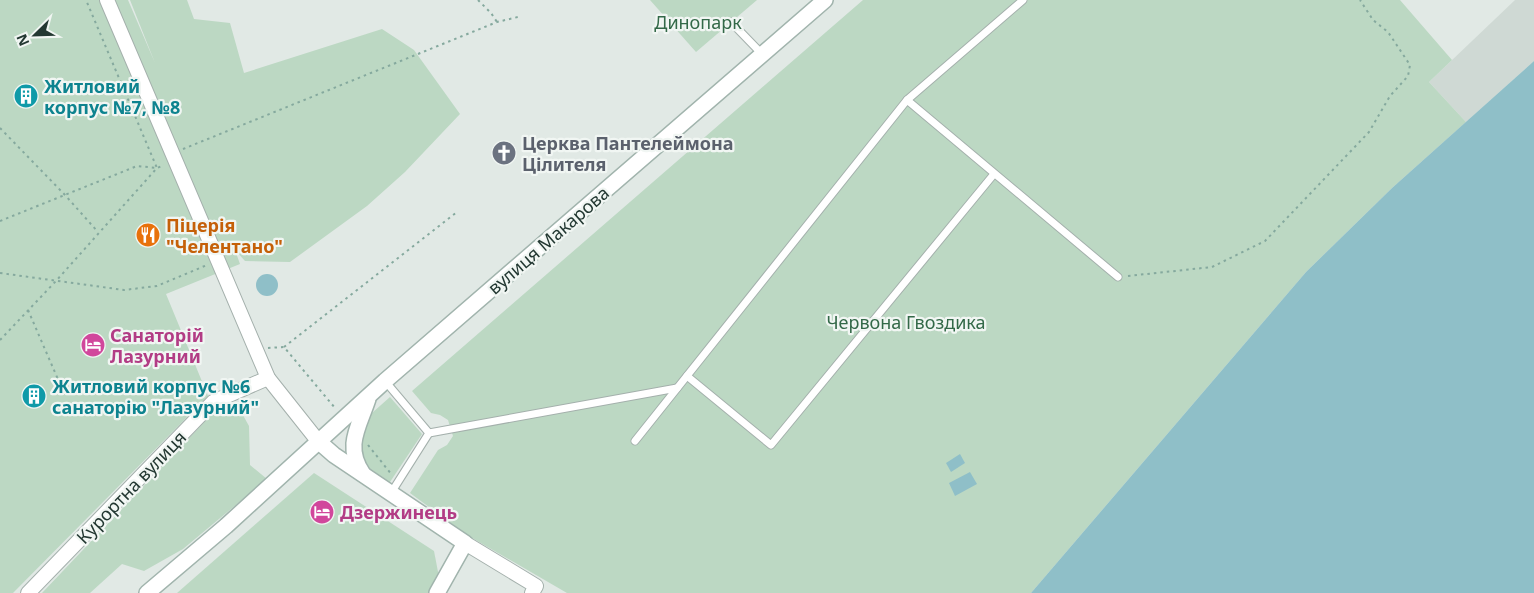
<svg xmlns="http://www.w3.org/2000/svg" width="1534" height="593" font-family="'Noto Sans',sans-serif">
<rect width="100%" height="100%" fill="#e1e9e5"/>
<!-- built -->
<path fill="#cfd9d4" d="M1515 0H1534V61L1466 122 1429 82Z"/>
<!-- green -->
<g fill="#bcd8c3">
<path d="M0 0H128L155 63 130 0H187L194 19 230 23 244 73 382 29 414 50 460 114 405 172 367 206 290 262 245 261 235 250 240 264 166 294 208 396 13 593H0Z"/>
<path d="M650 0H757L696 52Z"/>
<path d="M863 0H1400L1452 60 1429 82 1466 122 1392 188 1306 272 1031 593H567L467 535 410 493 438 450 447 445 453 436 448 420 440 415 431 413 412 391Z"/>
<path d="M390 397 422 434 388 485 371 475 359 456V445L366 422 372 413Z"/>
<path d="M239 408 249 426 250 465 267 479 183 549 144 571 122 564 90 593H42L213 413Z"/>
<path d="M314 473 434 551 439 577 430 593H177Z"/>
</g>
<!-- water -->
<g fill="#8fbfc8">
<path d="M1534 61V593H1031L1306 272 1392 188Z"/>
<circle cx="267" cy="285" r="11"/>
<path d="M960 454 965 463 951 472 946 463Z"/>
<path d="M970 472 977 484 955 496 949 483Z"/>
</g>
<g fill="none" stroke-linecap="round" stroke-linejoin="round">
<defs>
<g id="lane">
<path d="M731 22 762 54"/>
<path d="M907 100 1118 277"/>
<path d="M687 376 771 445 994 174"/>
<path d="M385 381 429 433 391 493"/>
<path d="M429 433 677 388"/>
<path d="M635 441 907 100 1023 0"/>
</g>
<g id="street">
<path d="M107 0 268 378 318 441"/>
<path d="M465 543 536 586 532 593"/>
<path d="M28 593 213 402 268 378"/>
</g>
<g id="secondary">
<path d="M318 441 334 455 465 543 437 593"/>
<path d="M363 474C344 446 359 427 368 399"/>
<path d="M147 593 226 526 385 381 825 0"/>
</g>
</defs>
<!-- lane casing -->
<use href="#lane" stroke="#a4b0ac" stroke-width="9"/>
<!-- street casing -->
<use href="#street" stroke="#a4b0ac" stroke-width="16"/>
<!-- secondary casing -->
<use href="#secondary" stroke="#a1b4ad" stroke-width="18"/>
<!-- path -->
<g stroke="#85a99e" stroke-width="2" stroke-dasharray="2.5 4" stroke-linecap="butt">
<path d="M478 0 491 13 497 22"/>
<path d="M0 128 65 195 98 232"/>
<path d="M183 149 497 22 518 17"/>
<path d="M0 221 137 166 157 168 86 0"/>
<path d="M0 273 124 290 157 286 207 265"/>
<path d="M1128 276 1212 267 1265 241 1369 132 1390 96 1408 76 1410 65 1388 32 1373 20 1360 0"/>
<path d="M28 310 60 384"/>
<path d="M0 340 56 281 157 168 164 165"/>
<path d="M284 347 457 212"/>
<path d="M268 348 284 347 335 408"/>
<path d="M368 445 392 475"/>
</g>
<!-- lane -->
<use href="#lane" stroke="#fff" stroke-width="7"/>
<!-- street -->
<use href="#street" stroke="#fff" stroke-width="14"/>
<!-- secondary -->
<use href="#secondary" stroke="#fff" stroke-width="15"/>
</g>
<!-- icons -->
<defs>
<symbol id="building-disc" viewBox="-11 -11 22 22"><circle r="9.5" fill="#0f9aa8" stroke="#f1f6f3"/><path d="M-4-6H4V6H1V3H-1V6H-4ZM-2.5-4.3h1.7v1.8h-1.7ZM.8-4.3h1.7v1.8H.8ZM-2.5-1h1.7V.8h-1.7ZM.8-1h1.7V.8H.8Z" fill="#fff"/></symbol>
<symbol id="church-disc" viewBox="-11 -11 22 22"><circle r="9.5" fill="#6b7280" stroke="#f1f6f3"/><path d="M-1.2-6h2.4v3.5h3.3v2.4h-3.3V6h-2.4V-.1h-3.3v-2.4h3.3Z" fill="#fff"/></symbol>
<symbol id="restaurant-disc" viewBox="-11 -11 22 22"><circle r="9.5" fill="#e8710a" stroke="#f1f6f3"/><path d="M-5-6h1v4h1v-4h1v4h1v-4h1v5L-1.5 .5V6h-2V.5L-5-1ZM5-6V6H3V1.5H1.5Q1.5-4 5-6Z" fill="#fff"/></symbol>
<symbol id="hotel-disc" viewBox="-11 -11 22 22"><circle r="9.5" fill="#d1479c" stroke="#f1f6f3"/><path d="M-6-4.5h1.5V1H6V5H4.5V3h-9V5H-6ZM-4 0a1.8 1.8 0 1 1 3.6 0ZM.5 0V-2.5h3Q6-2.5 6 0Z" fill="#fff"/></symbol>
</defs>
<g fill-rule="evenodd">
<use href="#building-disc" x="12" y="82" width="28" height="28"/>
<use href="#church-disc" x="490" y="139" width="28" height="28"/>
<use href="#restaurant-disc" x="134" y="221" width="28" height="28"/>
<use href="#hotel-disc" x="79" y="331" width="28" height="28"/>
<use href="#building-disc" x="20" y="382" width="28" height="28"/>
<use href="#hotel-disc" x="308" y="498" width="28" height="28"/>
</g>
<g text-anchor="middle" dominant-baseline="central" stroke-width="4.5" stroke-linejoin="round" paint-order="stroke">
<!-- park labels -->
<g font-size="18" fill="#336948" stroke="#f1f6f3">
<text x="698" y="22">Динопарк</text>
<text x="906" y="322">Червона Гвоздика</text>
</g>
<!-- culture labels -->
<g font-size="18" font-weight="bold" fill="#0d838f" stroke="#f1f6f3" text-anchor="start">
<text x="44" y="86">Житловий<tspan x="44" dy="21">корпус №7, №8</tspan></text>
<text x="52" y="386">Житловий корпус №6<tspan x="52" dy="21">санаторію "Лазурний"</tspan></text>
</g>
<!-- worship labels -->
<g font-size="18" font-weight="bold" fill="#5b616d" stroke="#f1f6f3" text-anchor="start">
<text x="522" y="143">Церква Пантелеймона<tspan x="522" dy="21">Цілителя</tspan></text>
</g>
<!-- food labels -->
<g font-size="18" font-weight="bold" fill="#c56008" stroke="#f1f6f3" text-anchor="start">
<text x="166" y="225">Піцерія<tspan x="166" dy="21">"Челентано"</tspan></text>
</g>
<!-- street labels -->
<g font-size="18" fill="#233832" stroke="#f1f6f3">
<text transform="translate(548 240) rotate(-41)">вулиця Макарова</text>
<text transform="translate(131 487) rotate(-46)">Курортна вулиця</text>
</g>
<!-- hotel labels -->
<g font-size="18" font-weight="bold" fill="#b23c85" stroke="#f1f6f3" text-anchor="start">
<text x="110" y="335">Санаторій<tspan x="110" dy="21">Лазурний</tspan></text>
<text x="340" y="512">Дзержинець</text>
</g>
</g>
<!-- north arrow -->
<g transform="translate(35 35) rotate(247)" stroke="#f1f6f3" stroke-width="4" paint-order="stroke">
<path d="M0-4L9 19L0 12L-9 19Z" fill="#233832"/>
<text y="-8" font-size="14" font-weight="bold" text-anchor="middle" fill="#233832">N</text>
</g>
</svg>
